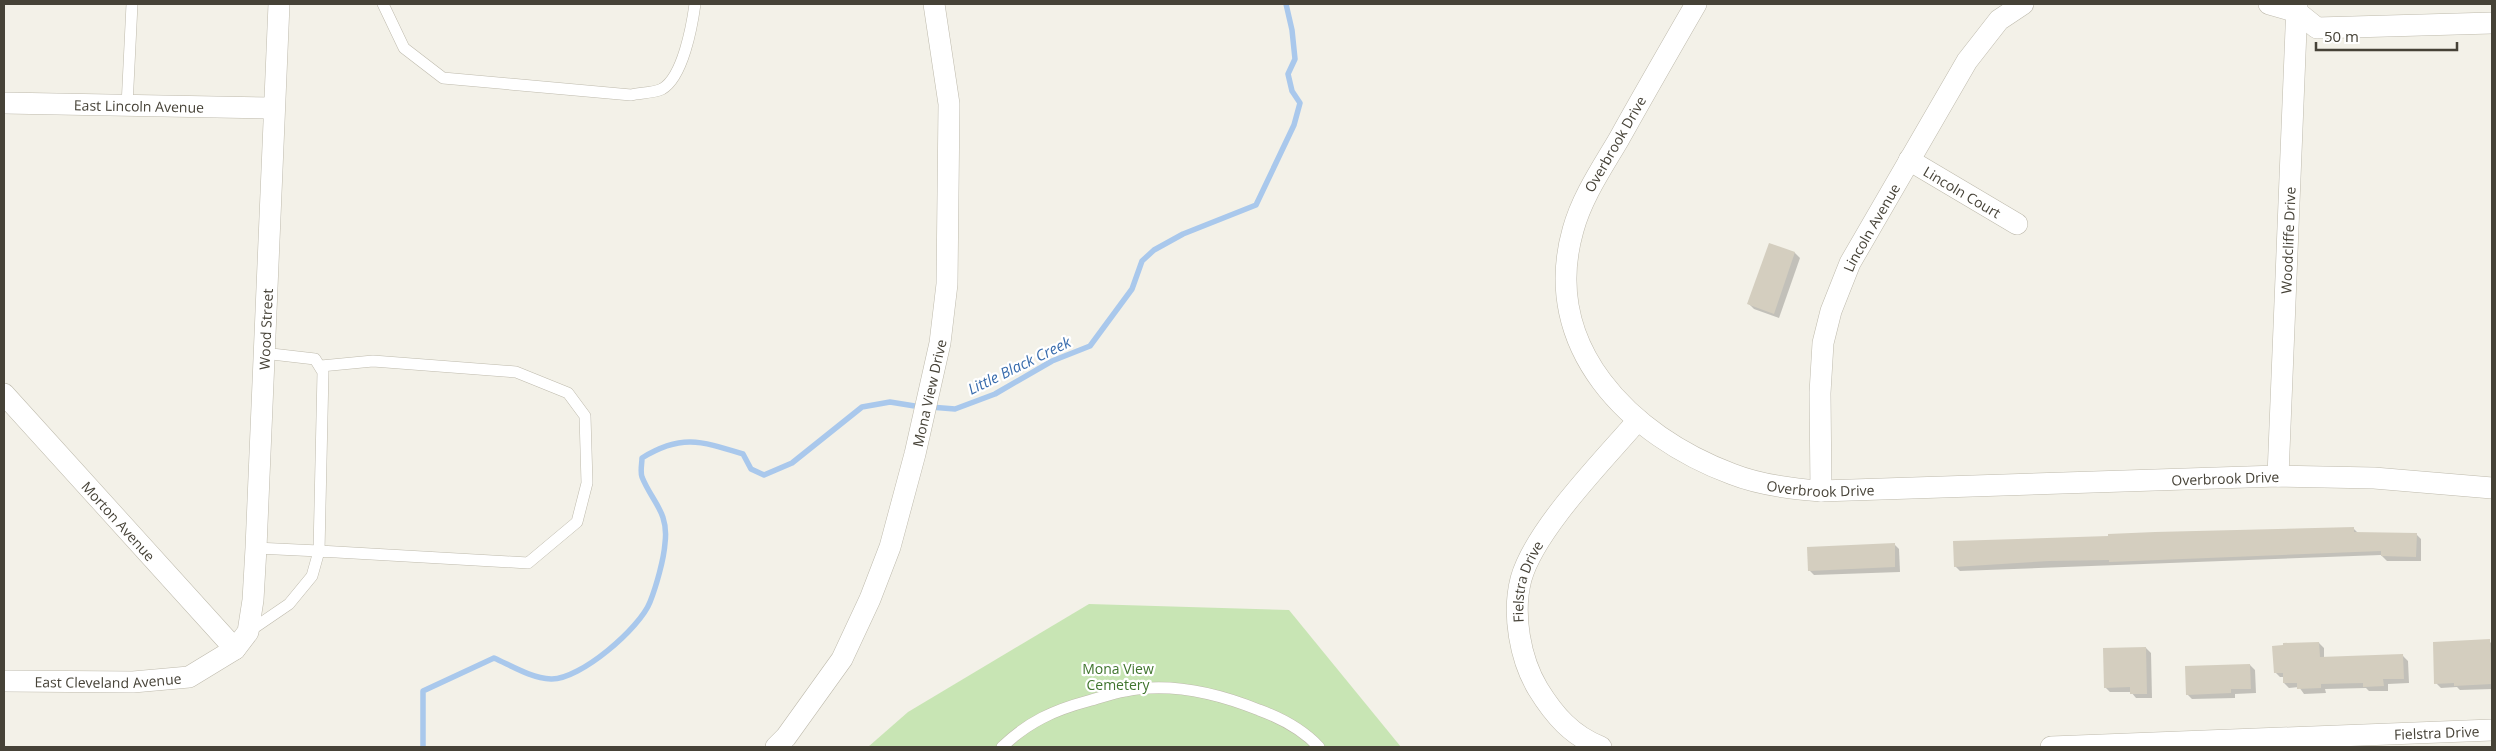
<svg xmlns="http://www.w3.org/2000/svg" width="2496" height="751" font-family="'Open Sans',sans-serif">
<rect width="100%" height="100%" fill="#f3f1e8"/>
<!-- green -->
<path fill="#c8e5b4" d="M1089 604 1289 610 1401 747H868L908 712Z"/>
<!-- shadow -->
<g fill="#0003">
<path d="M1770 244 1795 253 1800 258 1779 318 1754 309 1749 304Z"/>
<path d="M2354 529 2358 533 2416 534 2421 539V561H2387L2381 555 1960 571 1955 566Z"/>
<path d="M1894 544 1899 549 1900 572 1814 575 1809 570Z"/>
<path d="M2489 641 2492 644V689L2460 690 2457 687 2441 688 2436 683Z"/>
<path d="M2319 643 2324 648V658L2403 656 2408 661 2409 683 2388 684V691H2369L2366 688 2325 689 2326 693 2304 694 2299 687 2289 688 2284 683V677H2280L2275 672Z"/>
<path d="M2146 648 2151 653 2152 698H2136L2131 692H2110L2105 687Z"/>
<path d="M2250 665 2255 670 2256 693 2235 694V698L2192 699 2187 694Z"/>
</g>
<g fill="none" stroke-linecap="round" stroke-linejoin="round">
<!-- stream -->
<g stroke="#a9c8ec" stroke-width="5.5">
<path d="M930 407 955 409 995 394 1052 361 1090 346 1132 289 1142 261 1154 250 1183 234 1256 205 1294 125 1300 103 1292 91 1288 74 1295 59 1292 30 1286 4"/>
<path d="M423 747V691L494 658C512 666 531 678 551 679 580 680 640 628 650 602 656 587 664 559 665 543 669 512 652 502 642 477 640 471 642 464 642 458 681 434 701 441 743 454L751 469 764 475 792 463 862 407 890 402 921 407"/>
</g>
</g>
<!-- building -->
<g fill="#d4cebf">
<path d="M1769 243 1795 252 1774 314 1747 304Z"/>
<path d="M2354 527V532L2417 533 2416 557 2381 556V551L2109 562V560L2049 561 1954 567 1953 541 2108 536V534L2155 532Z"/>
<path d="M1895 543V567L1808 571 1807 547Z"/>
<path d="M2490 639 2492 684 2454 686V683L2434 684 2433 642Z"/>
<path d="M2319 642 2320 657 2403 654 2404 679H2383L2384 686 2363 687V683L2321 684V688L2297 689V683H2283V673H2274L2272 646 2283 645V643Z"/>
<path d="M2146 647 2147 694H2130V687L2104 688 2103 648Z"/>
<path d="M2250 664 2251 689H2231V693L2186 695 2185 666Z"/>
</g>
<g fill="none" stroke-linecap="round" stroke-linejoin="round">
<defs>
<g id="service">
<path d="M383 4 404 48 443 78 631 95C639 93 654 93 662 89 683 77 692 26 695 4"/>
<path d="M127 106 132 4"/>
<path d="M256 548 319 551 323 372 315 359 263 353"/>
<path d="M248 632 289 604 312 576 319 551 528 563 577 522 587 483 585 416 568 393 516 372 373 361 321 366"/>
<path d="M1002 747C1028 722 1054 710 1088 701 1100 698 1112 693 1125 691 1169 682 1217 693 1259 710 1281 718 1303 730 1319 747"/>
</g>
<g id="minor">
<path id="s1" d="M1696 4C1670 49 1644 94 1619 139 1602 168 1582 197 1573 230 1540 347 1630 436 1732 474 1760 485 1791 489 1821 491L2278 476 2374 478 2492 488"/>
<path d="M2269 4 2297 12 2317 28 2492 23"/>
<path id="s2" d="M4 103 273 108"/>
<path id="s3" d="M1909 160 2017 224"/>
<path id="s4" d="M4 394 235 649"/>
<path id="s5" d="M2278 476 2297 4"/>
<path id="s6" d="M1821 491 1820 393 1823 343 1831 311 1850 263 1967 61 1999 20 2023 4"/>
<path id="s7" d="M4 681 133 682 189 677 235 649 248 632 253 600 256 548 279 4"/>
<path id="s8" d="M776 747 786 737 842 659 870 599 890 547 915 454 940 343 947 284 949 104 934 4"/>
<path id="s9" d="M1601 747C1572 736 1554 715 1538 689 1520 659 1512 614 1521 579 1535 529 1604 460 1638 420"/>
<path id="s10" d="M2051 747 2492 730"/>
</g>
</defs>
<!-- service casing -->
<use href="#service" stroke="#bebaac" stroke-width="12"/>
<!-- minor casing -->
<use href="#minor" stroke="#bebaac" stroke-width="22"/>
<!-- service -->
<use href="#service" stroke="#fff" stroke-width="11"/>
<!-- minor -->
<use href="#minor" stroke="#fff" stroke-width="21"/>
</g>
<g text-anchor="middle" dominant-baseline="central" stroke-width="4.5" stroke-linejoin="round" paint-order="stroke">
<!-- street labels -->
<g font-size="14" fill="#464237" stroke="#fff">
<text stroke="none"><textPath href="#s2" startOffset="135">East Lincoln Avenue</textPath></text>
<text transform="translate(1615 144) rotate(-60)">Overbrook Drive</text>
<text stroke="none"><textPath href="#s3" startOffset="62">Lincoln Court</textPath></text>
<text stroke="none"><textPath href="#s6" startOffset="274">Lincoln Avenue</textPath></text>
<text stroke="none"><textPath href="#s5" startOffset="236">Woodcliffe Drive</textPath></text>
<text stroke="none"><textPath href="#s7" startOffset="564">Wood Street</textPath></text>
<text stroke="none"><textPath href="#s8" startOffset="391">Mona View Drive</textPath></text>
<text stroke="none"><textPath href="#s1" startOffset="1075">Overbrook Drive</textPath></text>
<text stroke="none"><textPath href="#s1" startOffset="670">Overbrook Drive</textPath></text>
<text stroke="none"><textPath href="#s4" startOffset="171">Morton Avenue</textPath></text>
<text stroke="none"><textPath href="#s9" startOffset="200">Fielstra Drive</textPath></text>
<text stroke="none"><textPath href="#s7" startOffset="104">East Cleveland Avenue</textPath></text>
<text stroke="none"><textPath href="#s10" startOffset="386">Fielstra Drive</textPath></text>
</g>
<!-- park labels -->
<g font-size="14" fill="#40752e" stroke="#fff">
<text x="1118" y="668">Mona View<tspan x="1118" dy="16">Cemetery</tspan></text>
</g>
<!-- water labels -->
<g font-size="15" font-style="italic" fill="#376bac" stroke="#fff">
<text transform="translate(1019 365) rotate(-26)">Little Black Creek</text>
</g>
</g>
<!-- border -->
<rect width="2496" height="751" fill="none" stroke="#464237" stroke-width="10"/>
<!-- scale -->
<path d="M2316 42v8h141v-8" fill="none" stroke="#464237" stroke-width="2.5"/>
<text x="2324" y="42" font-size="15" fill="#464237" stroke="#ffffff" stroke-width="4" paint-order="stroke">50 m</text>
</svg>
